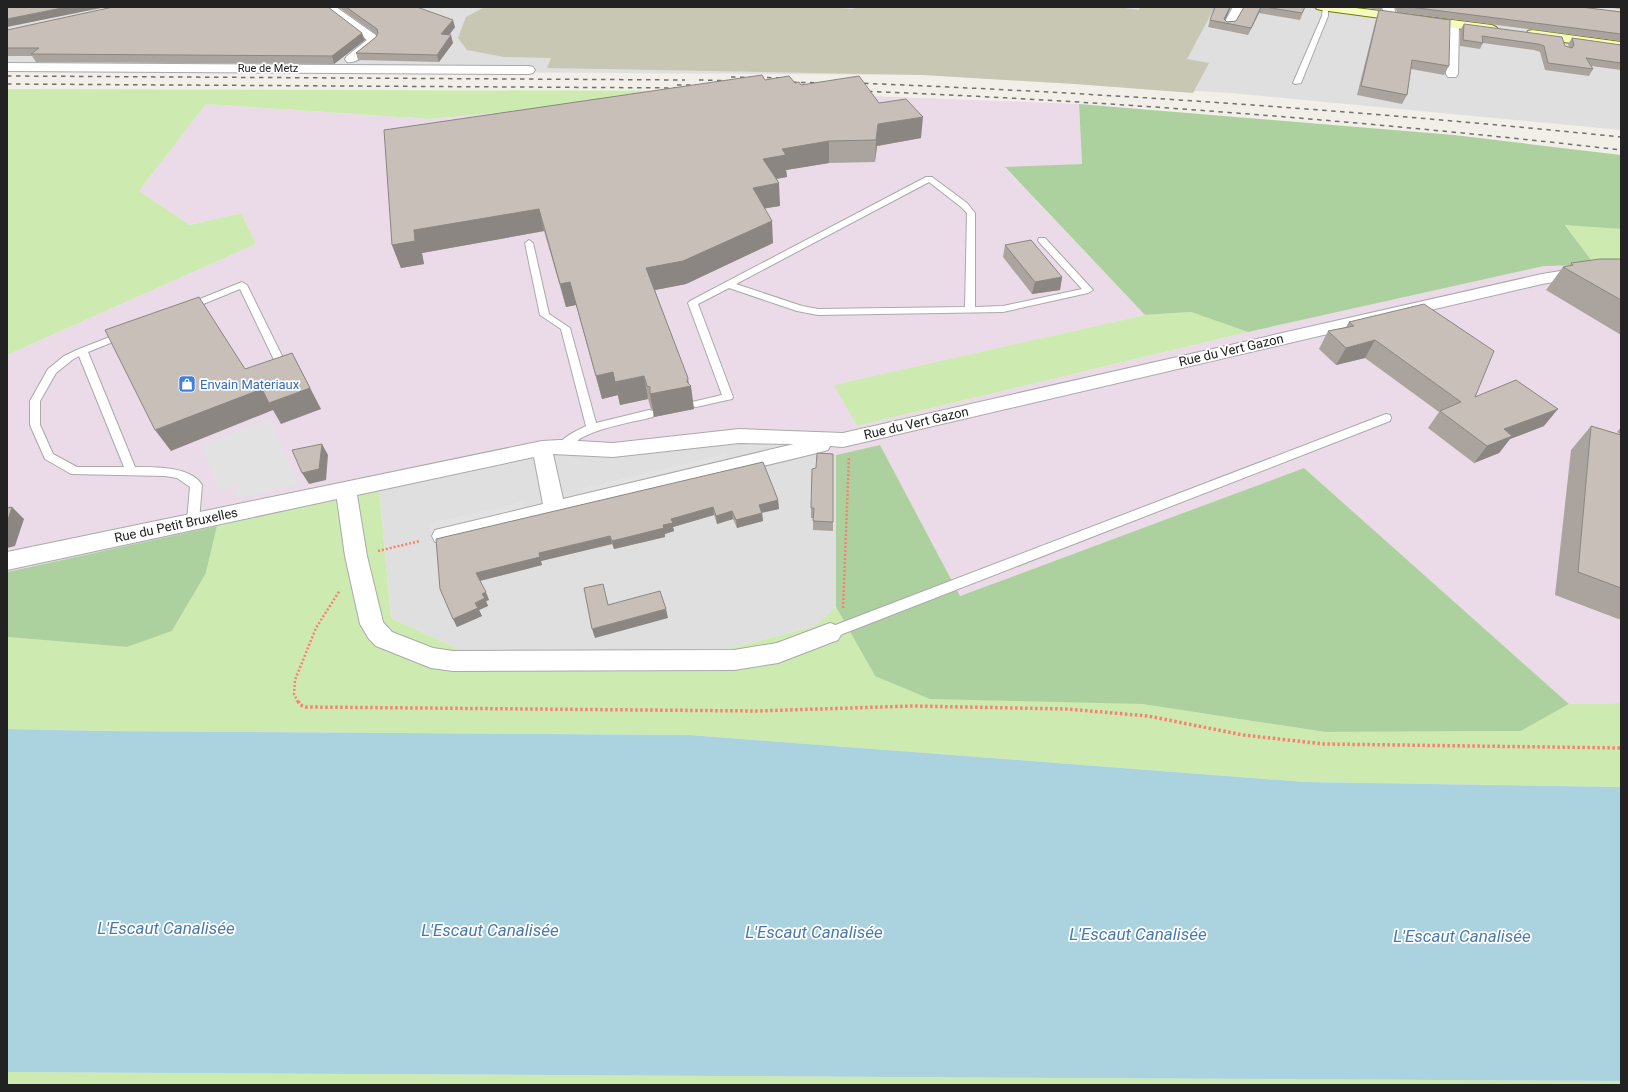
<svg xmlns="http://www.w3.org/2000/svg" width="1628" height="1092" font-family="Roboto,sans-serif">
<rect width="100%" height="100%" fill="#f2efe9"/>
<!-- residential -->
<g fill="#e0dfdf">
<path d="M7 7H1621V130L1231 93 923 75 7 69Z"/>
<path d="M783 442 836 455V607L815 626 724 650 463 651 391 618 379 490 524 457 702 444Z"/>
</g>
<!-- industrial -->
<path fill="#ebdbe8" d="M736 91 1079 104 1082 164 1005 168 1145 315 835 385 857 426 1248 332 1544 266 1621 265V703L1569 704 1304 468 960 596 880 445 836 455 783 442 702 444 596 457 575 454 524 457 266 516 7 572V355L256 244 241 213 190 225 139 191 206 104 430 119Z"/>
<!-- construction -->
<path fill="#c7c7b4" d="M485 7H826L852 9 858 7H1117L1139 10 1140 7H1215L1187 59 1209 63 1193 93 1075 84 923 75 547 68 551 58 504 57 467 50 458 38 466 17Z"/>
<!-- grass -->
<g fill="#cdebb0">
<path d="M7 89 736 91 430 119 206 104 139 191 190 225 241 213 256 244 7 355Z"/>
<path d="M1565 224 1621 229V265H1595Z"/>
<path d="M1191 312 1248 332 857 426 834 385 1145 315Z"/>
<path d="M379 490 391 618 463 651 724 650 815 626 836 607 875 676 1142 704 1325 732 1521 731 1569 704 1621 703V787L1306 782 690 735 103 731 7 729V637L127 647 172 631 206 573 217 526Z"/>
<path d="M7 1072 1621 1081V1085H7Z"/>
</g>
<!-- forest -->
<g fill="#add19e">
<path d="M1079 104 1454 135 1621 155V229L1565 225 1595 265 1544 266 1248 332 1191 312 1145 315 1005 167 1082 164Z"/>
<path d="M880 445 960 596 1304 468 1569 704 1521 731 1325 732 1142 704 930 699 875 676 836 607V455Z"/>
<path d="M217 526 206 573 172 631 127 647 7 637V572Z"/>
</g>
<!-- parking -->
<g fill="#e2e2e2">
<path d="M269 418 299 485 236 498 237 487 220 491 203 445Z"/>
<path d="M725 454 729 463 585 497 583 488Z"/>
<path d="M522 502 525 515 431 536 430 523Z"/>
</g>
<!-- water -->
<path fill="#aad3df" d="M7 729 103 731 690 735 1306 782 1621 787V1081L7 1072Z"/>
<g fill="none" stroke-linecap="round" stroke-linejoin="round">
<defs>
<g id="lane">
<path d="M1323 7 1328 8V16L1301 83 1295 84 1293 83 1322 16Z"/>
<path d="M926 177H932L967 203 975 213V307L1003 306 1082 289 1039 242 1038 240 1039 238H1045L1093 290 1088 293 1003 312 818 315 797 311 729 288 698 304 733 397 732 399 696 407 692 406 691 404 692 402 722 395 688 303 690 301ZM929 182 961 207 967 213 965 307 818 309 802 306 736 284Z"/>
<path d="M529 240 533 243 549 314 570 328 596 423 649 410 653 411 654 414 653 417C630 423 605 426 583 437 575 441 569 451 559 449L558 446C564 436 576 431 586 426L561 329 540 315 525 243Z"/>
<path d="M242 282 247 285 287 366 286 368H278L277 366 240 289 191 309 188 310 183 307 185 305Z"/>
<path d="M125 331 128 332 130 334 128 336 88 352 135 467C154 467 191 466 202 485L199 521 197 524 193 525 189 524 187 521 190 487 177 478 165 476 71 474 45 459 30 425V401L48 369 64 356 79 349ZM79 356 124 467H77L53 454 40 425V401L56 373 72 360Z"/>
<path d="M1386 414 1390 415 1391 418 1390 421 835 637 830 638 825 637 824 633 825 629Z"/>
</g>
<g id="street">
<path d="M323 7H336L377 36 379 41C373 50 358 64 347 62L345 59 347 56 367 40Z"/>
<path d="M1233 7H1245L1233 27H1225L1223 25Z"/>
<path d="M1382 7H1394L1396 16 1394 18H1386Z"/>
<path d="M1453 20 1457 22 1459 24 1458 74 1456 77H1448L1446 74 1447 24 1449 22Z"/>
<path d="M7 63 529 66 533 67 535 70 533 73 529 74 7 71Z"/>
<path d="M1621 266V276L1579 278 1542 284 843 447 830 446 828 450 821 452 443 544 435 542 432 536 435 530 543 504 534 457 357 495 367 556 383 622 392 632 433 648 453 651 734 650 777 643 830 623 838 626 842 633 838 640 778 663 734 670 453 671 431 668 376 646 369 639 360 624 345 556 337 499 7 570V552L542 441 560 440 613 443 739 429 843 433 1542 274 1579 268ZM739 443 794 444 563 499 553 454 613 457Z"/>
</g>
<g id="secondary">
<path d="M1315 7H1348L1492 25 1496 27 1498 29 1496 31 1492 33 1321 10 1317 9Z"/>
<path d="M1532 30 1621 42V50L1528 37 1526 34 1528 31Z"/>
</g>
</defs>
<!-- lane casing -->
<use href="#lane" stroke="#a9a9a9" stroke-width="2"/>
<!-- street casing -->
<use href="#street" stroke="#a9a9a9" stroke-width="2"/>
<!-- secondary casing -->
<use href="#secondary" stroke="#707d05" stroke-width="2"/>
<!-- path-far1 -->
<g stroke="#fa8072" stroke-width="2.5" stroke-dasharray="2 2" stroke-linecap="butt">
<path d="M378 551 420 541"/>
<path d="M843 608 849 457"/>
<path d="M298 702 294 694 295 680 316 628 340 590"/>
</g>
<!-- path -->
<path stroke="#fa8072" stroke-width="3.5" stroke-dasharray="2.5 2.5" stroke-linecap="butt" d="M298 701 300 705 306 707 757 711 912 706 1067 709 1148 716 1243 735 1324 744 1621 748"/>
<!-- lane -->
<use href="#lane" fill="#fff" fill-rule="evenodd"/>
<!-- street -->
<use href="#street" fill="#fff" fill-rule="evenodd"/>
<!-- secondary -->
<use href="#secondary" fill="#f7fabf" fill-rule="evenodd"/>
<!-- rail -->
<g stroke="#707070" stroke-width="1.5" stroke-dasharray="4.5 4.5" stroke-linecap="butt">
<path d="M7 76 685 80"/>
<path d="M731 77 789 78"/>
<path d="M699 80 737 81"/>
<path d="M783 82 829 83"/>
<path d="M855 83C1111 93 1366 111 1621 137"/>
<path d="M7 84 684 88"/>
<path d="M677 85H707"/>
<path d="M859 91C1114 101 1368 121 1621 150"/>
</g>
</g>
<!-- wall -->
<g fill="#aba49e">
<path d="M338 7H417L455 27 449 35 453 43 439 62 358 60 356 53 376 37 377 35Z"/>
<path d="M1244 7H1305L1300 20 1259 13 1248 35 1208 27 1210 20H1225L1227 22 1236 21Z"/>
<path d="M1367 7H1383L1381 10 1367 8Z"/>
<path d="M1395 7H1581L1621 12V41L1397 12Z"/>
<path d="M1605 7H1621V9Z"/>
<path d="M1379 10 1449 66 1444 75 1411 69 1407 95 1402 104 1357 95 1376 19Z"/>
<path d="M1464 24 1569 47 1568 44 1572 38 1621 45V70L1591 66 1593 69 1589 76 1545 70 1540 52 1534 50 1483 43 1480 49 1460 46V30Z"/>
<path d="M7 30 365 40 334 64 36 62 32 56H7Z"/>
<path d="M765 80 795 83 801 85 879 103 921 138 877 146 875 162 829 163 786 170 787 177 776 179 780 206 765 208 773 243 686 284 655 290 689 384 694 409 654 417 653 410 651 409 648 399 620 405 618 395 602 399 576 305 566 307 544 231 422 253 424 264 401 268 392 245Z"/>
<path d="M1005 245 1062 277 1060 290 1032 294 1003 257Z"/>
<path d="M1621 259V335L1546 290 1563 267 1570 266 1571 263Z"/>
<path d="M1349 322 1475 397 1544 426 1510 439 1499 453 1474 463 1428 428 1439 412 1365 358 1336 365 1319 349 1328 331 1346 327Z"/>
<path d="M1591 426 1621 435V620L1555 595 1571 450Z"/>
<path d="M1621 427V435L1617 432Z"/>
<path d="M833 454V531L813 530V518H811V508L816 468Z"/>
<path d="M778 500 779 509 762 513 763 521 737 528 733 519 717 524 714 515 673 527 674 531 665 534V537L614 549 612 544 541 561 542 565 480 581 489 600 486 601 488 606 479 610 482 616 457 627 453 619 436 539Z"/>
</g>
<!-- shaded-wall -->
<g fill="#8b8681">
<path d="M67 7H106L7 27V19Z"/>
<path d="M1230 7H1231L1224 23V19Z"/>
<path d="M1261 7 1259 13 1248 35 1251 28Z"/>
<path d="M453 20 455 27 444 42 441 34Z"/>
<path d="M362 33 365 40 334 64 332 56Z"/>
<path d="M451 35 453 43 439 62 437 55Z"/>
<path d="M923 117 921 138 877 146 875 162 876 140 878 124Z"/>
<path d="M829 141V163L786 170 787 177 764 181 763 159 782 149Z"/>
<path d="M779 183 780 206 755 210 753 188Z"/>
<path d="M539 209 544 231 422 253 424 264 401 268 392 245 414 230Z"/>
<path d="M772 221 773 243 686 284 650 291 646 268Z"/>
<path d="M1062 277 1060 290 1032 294 1035 282Z"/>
<path d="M570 282 576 305 566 307 560 284Z"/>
<path d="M1375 340 1365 358 1336 365 1346 348Z"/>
<path d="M292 353 321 409 281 424 273 410 171 451 155 430Z"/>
<path d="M613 372 618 395 602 399 596 376Z"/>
<path d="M644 376 648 399 620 405 615 382Z"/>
<path d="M688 378 689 386H691L694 409 654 417 650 394 687 382Z"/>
<path d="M1558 409 1544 426 1510 439 1499 453 1474 463 1487 446 1504 429Z"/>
<path d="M322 444 328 455 326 480 309 484 302 473Z"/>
<path d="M778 500 779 509 759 513V505Z"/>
<path d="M12 507 24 519 15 546 7 548V523Z"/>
<path d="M713 507 714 515 673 527 674 531 665 534V537L614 549 612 541 663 525 671 519Z"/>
<path d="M732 511 733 519 717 524 716 516Z"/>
<path d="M762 513 763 521 737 528 736 520Z"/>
<path d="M610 536 612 544 541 561 542 565 479 581 476 573 539 553Z"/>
<path d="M486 592 489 600 486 601 488 606 479 610 482 616 457 627 453 619 475 603 482 594Z"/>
<path d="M666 609 668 618 595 638 592 629Z"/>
</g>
<!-- building -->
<g fill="#c7bfb8" stroke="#8b8681">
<path d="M7 7H67L7 19Z"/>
<path d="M113 7H328L362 33 332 56 31 54 39 48H7V30Z"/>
<path d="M346 7H417L453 20 441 34 451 35 437 55 356 53 376 37 378 33 377 29Z"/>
<path d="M1215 7H1230L1224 19 1227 22 1236 21 1244 7H1261L1251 28 1210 20Z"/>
<path d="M1265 7H1305L1302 13Z"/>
<path d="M1410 7H1581L1621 12V34Z"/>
<path d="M1379 10 1450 20 1449 66 1412 60 1407 95 1361 86Z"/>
<path d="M1464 24 1562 37 1565 46 1572 48 1574 45 1572 38 1621 45V63L1586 58 1593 69 1548 63 1544 46 1538 44 1482 36 1483 43 1463 40Z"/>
<path d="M762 75 765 80 789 76 795 83 799 82 801 85 859 76 879 103 906 99 923 117 878 124 876 140 829 141 782 149 786 155 763 159 779 183 753 188 772 221 683 261 646 268 688 378 687 382 691 386 650 394V387L647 386 644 376 615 382 613 372 596 376 570 282 560 284 539 209 414 230 415 241 392 245 384 130Z"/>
<path d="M1031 240 1062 277 1035 282 1005 245Z"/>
<path d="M1600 259H1621V300L1563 267 1573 265 1571 263Z"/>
<path d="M199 297 245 369 292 353 310 388 269 403 262 389 155 430 105 330Z"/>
<path d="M1424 304 1494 351 1475 397 1516 380 1558 409 1504 429 1512 436 1487 446 1440 411 1461 402 1375 340 1346 348 1328 331 1354 326 1349 322Z"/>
<path d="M1591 426 1621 435V588L1578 572Z"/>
<path d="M322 444 319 469 302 473 292 450Z"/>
<path d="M817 453 833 454V522L813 521 814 508H811L812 469 816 468Z"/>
<path d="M763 462 778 500 759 505 762 513 736 520 732 511 716 516 713 507 671 519 673 523 663 525 664 528 612 541 610 536 539 553 540 557 476 573 486 592 482 594 485 598 475 603 478 608 453 619 440 589 436 539Z"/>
<path d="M12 507 7 523V508Z"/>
<path d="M603 584 608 605 660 591 666 609 592 629 584 588Z"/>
</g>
<!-- icons -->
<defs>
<symbol id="shop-square" viewBox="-11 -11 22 22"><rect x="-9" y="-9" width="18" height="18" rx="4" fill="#3f7fe0" stroke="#fff"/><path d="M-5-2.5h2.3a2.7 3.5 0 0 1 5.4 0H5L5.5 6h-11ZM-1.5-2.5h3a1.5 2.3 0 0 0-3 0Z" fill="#fff"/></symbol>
</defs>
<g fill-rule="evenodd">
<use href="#shop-square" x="177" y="374" width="20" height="20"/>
</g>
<g text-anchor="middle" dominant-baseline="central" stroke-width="3.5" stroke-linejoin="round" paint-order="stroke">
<!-- far-street labels -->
<g font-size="11" fill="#222" stroke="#fff">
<text x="268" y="68">Rue de Metz</text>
</g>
<!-- street labels -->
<g font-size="13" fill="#222" stroke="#fff">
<text transform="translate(1231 350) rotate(-13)">Rue du Vert Gazon</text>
<text transform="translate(916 423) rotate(-13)">Rue du Vert Gazon</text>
<text transform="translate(176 525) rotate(-12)">Rue du Petit Bruxelles</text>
</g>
<!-- shop labels -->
<g font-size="13" fill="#366cbe" stroke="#fff" text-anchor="start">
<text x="200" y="384">Envain Materiaux</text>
</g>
<!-- near-water labels -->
<g font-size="17" font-style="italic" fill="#4a7aab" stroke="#fff">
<text x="166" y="928">L'Escaut Canalisée</text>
<text x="490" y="930">L'Escaut Canalisée</text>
<text x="814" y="932">L'Escaut Canalisée</text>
<text x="1138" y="934">L'Escaut Canalisée</text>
<text x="1462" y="936">L'Escaut Canalisée</text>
</g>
</g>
<!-- border -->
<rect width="1628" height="1092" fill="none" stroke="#222222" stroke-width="16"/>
</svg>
